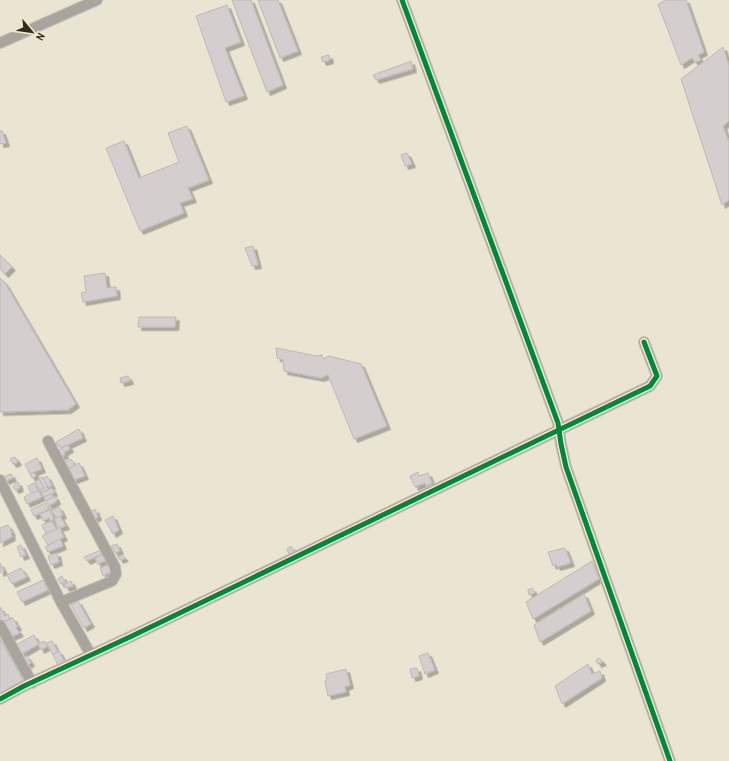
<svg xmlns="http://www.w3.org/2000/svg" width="729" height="761" font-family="'Archivo Narrow',sans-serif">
<defs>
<filter id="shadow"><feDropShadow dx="3.5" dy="3.5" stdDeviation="0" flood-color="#0004"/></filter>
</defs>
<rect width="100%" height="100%" fill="#e9e5d2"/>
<!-- building -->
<g fill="#d4cecf" stroke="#bdb8b6" filter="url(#shadow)">
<path d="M232 0H251L283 85 267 92Z"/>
<path d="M258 0H278L298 51 280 58Z"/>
<path d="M666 0H686L704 52 698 55 701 60 695 62 692 58 681 65 658 4Z"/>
<path d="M227 5 241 42 225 48 244 96 226 102 196 16Z"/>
<path d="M723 47 729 65V121L723 126 729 142V200L722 205 681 79Z"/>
<path d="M329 55 330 60 323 62 321 57Z"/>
<path d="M411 61 413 69 376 80 373 75Z"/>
<path d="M187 126 209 180 188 188 193 199 180 203 184 213 140 231 106 148 124 141 139 178 179 162 168 133Z"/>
<path d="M0 131H2L6 143 0 144Z"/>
<path d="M407 153 412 164 405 166 401 155Z"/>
<path d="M253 246 258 265 252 266 245 248Z"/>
<path d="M0 255 12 267 5 274 0 269Z"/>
<path d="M105 273 107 288 116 287 117 296 83 302 81 293 86 292 84 276Z"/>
<path d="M0 278 5 283 76 404 68 410 0 412Z"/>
<path d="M139 317H176L175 327H138Z"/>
<path d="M276 348 317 356 322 355 323 359 329 356 361 364 387 426 354 439 328 375 321 378 284 371 283 360 277 358Z"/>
<path d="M128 376 130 381 121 383 120 378Z"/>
<path d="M79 429 83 438 61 448 60 445 58 446 56 442Z"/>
<path d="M68 445 70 449 64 452 65 455 60 457 57 451Z"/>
<path d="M15 457 18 462 13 464 10 459Z"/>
<path d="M37 458 42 469 30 474 25 464Z"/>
<path d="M71 459 75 465 68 469 64 463Z"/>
<path d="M79 463 85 476 74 480 68 469Z"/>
<path d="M34 472 36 476 32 478 30 474Z"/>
<path d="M418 472 419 476 428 473 432 483 426 486 425 483 415 487 410 476Z"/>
<path d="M11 474 13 478 6 481 4 477Z"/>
<path d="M47 476 52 486 48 487 43 478Z"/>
<path d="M42 477 43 478 48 487 44 489 39 479Z"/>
<path d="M39 479 44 489 40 490 35 482Z"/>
<path d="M18 482 20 488 15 490 13 486Z"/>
<path d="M34 483 38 490 31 494 28 486Z"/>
<path d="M47 487 49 489 41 493 40 490Z"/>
<path d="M52 488 54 493 44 497 41 493Z"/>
<path d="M38 490 42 497 27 504 24 497Z"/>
<path d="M52 494 53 497 46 501 44 497Z"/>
<path d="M55 496 57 501 49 506 46 501Z"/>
<path d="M45 503 49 509 34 516 31 510Z"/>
<path d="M59 507 63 515 56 518 52 510Z"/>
<path d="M95 509 98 517 94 519 90 512Z"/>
<path d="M50 510 54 519 50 521 49 518 43 521 40 514Z"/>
<path d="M60 516 66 526 59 528 54 519Z"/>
<path d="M113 516 119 530 113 534 105 520Z"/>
<path d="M52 521 57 530 46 534 42 525Z"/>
<path d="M8 525 12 533H11L12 537 0 543V528Z"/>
<path d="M59 528 64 537 48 545 42 536Z"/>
<path d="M60 539 63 546 48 552 45 547Z"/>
<path d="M117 544 120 551 115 553 111 546Z"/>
<path d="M21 545 26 555 21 557 17 547Z"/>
<path d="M291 546 294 552 289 554 287 549Z"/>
<path d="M565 548 571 563 557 567 556 564 553 566 548 552Z"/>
<path d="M101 550 102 554 87 561 84 557Z"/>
<path d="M57 553 59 562 51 565 48 556Z"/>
<path d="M103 554 107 560 98 564 95 558Z"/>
<path d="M122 555 125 558 120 560 118 557Z"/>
<path d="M592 561 599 579 533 619 526 602Z"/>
<path d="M0 563 4 571 0 573Z"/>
<path d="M108 565 111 572 103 576 100 568Z"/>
<path d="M21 568 27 577 12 584 7 575Z"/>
<path d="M62 576 65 582 61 584 58 579Z"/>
<path d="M43 580 48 590 22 602 17 592Z"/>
<path d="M71 581 73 586 66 588 64 584Z"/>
<path d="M532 588 535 593 529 595 528 590Z"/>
<path d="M584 594 591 611 540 642 534 625Z"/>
<path d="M78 601 91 624 84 628 71 605Z"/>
<path d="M0 607 5 616 8 614 10 619 3 622 0 616Z"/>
<path d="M13 618 18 627 16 628 20 633 11 637 3 622Z"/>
<path d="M34 635 39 644 22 654 16 645Z"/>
<path d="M0 639 25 683 0 696Z"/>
<path d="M44 641 48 646 41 650 38 644Z"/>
<path d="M52 641 58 652 53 655 46 643Z"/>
<path d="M59 651 65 663 59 667 53 655Z"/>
<path d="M428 653 435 670 425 674 419 656Z"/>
<path d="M27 656 31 663 27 665 23 658Z"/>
<path d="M599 658 603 662 598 664 596 660Z"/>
<path d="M588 664 592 674 600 671 602 678 562 704 555 686Z"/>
<path d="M417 668 419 676 412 678 410 669Z"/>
<path d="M346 669 350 685 345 687 346 692 328 696 325 681 327 680 326 674Z"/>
</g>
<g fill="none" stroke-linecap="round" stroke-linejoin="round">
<defs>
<g id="minor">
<path d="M402 0 558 423 561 444 566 467 670 761"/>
<path d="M0 43 97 0"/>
<path d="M48 441 115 567 116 574 112 581 61 602"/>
<path d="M0 480 61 602 91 655"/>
<path d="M0 625 32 683"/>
<path d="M0 699 24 686 132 636 650 386 657 376 644 342"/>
</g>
</defs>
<!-- minor casing -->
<use href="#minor" stroke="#c6c2b3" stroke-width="12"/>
<!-- minor -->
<use href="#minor" stroke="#a8a49e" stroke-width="10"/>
<defs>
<g id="cycleway">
<path d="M402 0 558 423 561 444 566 467 670 761"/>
<path d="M0 699 24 686 132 636 650 386 657 376 644 342"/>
</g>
</defs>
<!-- cycleway casing -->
<use href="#cycleway" stroke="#f2ebc9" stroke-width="8"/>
<!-- cycleway -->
<use href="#cycleway" stroke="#00873e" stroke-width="5"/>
</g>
<!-- north arrow -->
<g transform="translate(32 32) rotate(119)" stroke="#f2ebc9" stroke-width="3" paint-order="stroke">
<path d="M0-3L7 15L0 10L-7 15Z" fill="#2f2c1f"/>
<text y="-6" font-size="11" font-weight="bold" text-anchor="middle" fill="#2f2c1f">N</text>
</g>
</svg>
